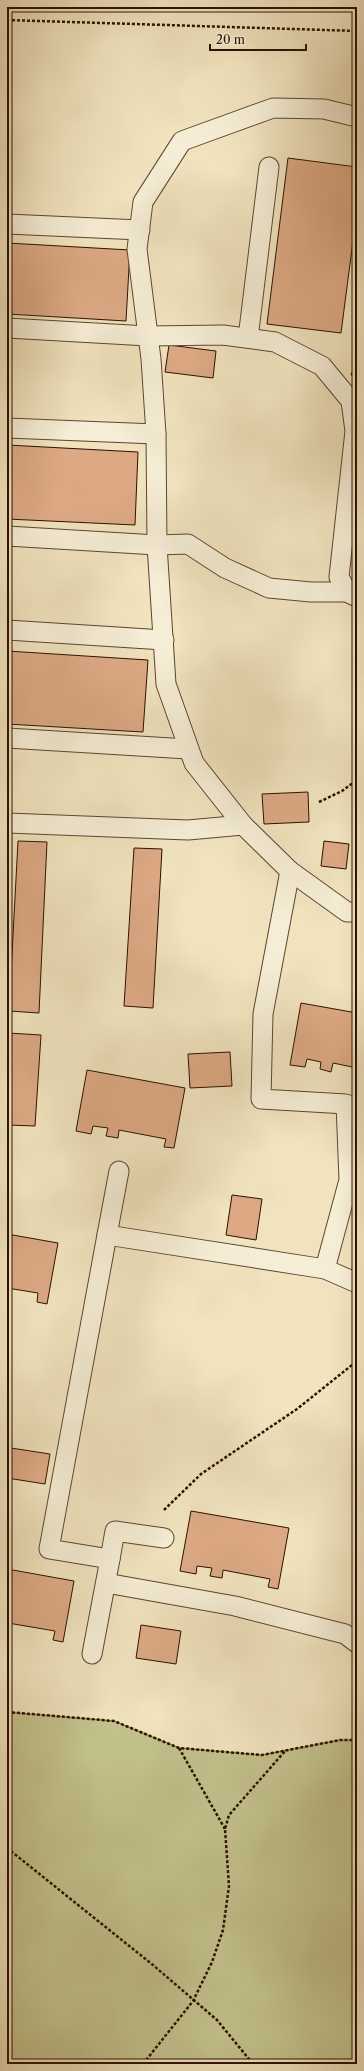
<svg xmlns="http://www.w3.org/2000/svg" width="364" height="2071" font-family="'Libre Caslon Text',serif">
<rect width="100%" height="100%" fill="#f0e3be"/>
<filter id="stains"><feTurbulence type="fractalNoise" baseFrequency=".005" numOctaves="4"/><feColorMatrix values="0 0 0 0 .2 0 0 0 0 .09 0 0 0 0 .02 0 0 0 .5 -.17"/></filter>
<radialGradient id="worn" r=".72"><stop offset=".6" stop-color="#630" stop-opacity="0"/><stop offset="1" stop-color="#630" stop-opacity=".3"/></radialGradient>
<!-- green -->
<path fill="#c2c18c" stroke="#786846" d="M7 1712 114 1721 179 1748 262 1755 340 1740H357V2064H7Z"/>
<!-- building -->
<g fill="#dca984" stroke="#2d1000">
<path d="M288 158 357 167V210L341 333 267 324Z"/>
<path d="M7 243 130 250 126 321 7 314Z"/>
<path d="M169 345 216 351 213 378 165 372Z"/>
<path d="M357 359V377L351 375Z"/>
<path d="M7 445 138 452 135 525 7 519Z"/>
<path d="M7 651 148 660 143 732 7 724Z"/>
<path d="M308 792 309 822 264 824 262 794Z"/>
<path d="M18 841 47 842 39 1013 9 1011Z"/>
<path d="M324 841 349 844 346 869 321 866Z"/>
<path d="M134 848 162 849 153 1008 124 1006Z"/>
<path d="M301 1003 357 1013V1068L333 1063 331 1072 320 1069 321 1062 307 1059 305 1067 290 1065Z"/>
<path d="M8 1033 41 1035 35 1126 7 1125Z"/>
<path d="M230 1052 232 1086 190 1088 188 1054Z"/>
<path d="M87 1070 185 1088 174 1148 164 1147 166 1139 119 1130 118 1138 106 1136 108 1128 93 1126 91 1134 76 1131Z"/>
<path d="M232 1195 262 1199 256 1240 226 1235Z"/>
<path d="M7 1234 58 1243 47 1304 37 1302 38 1293 7 1288Z"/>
<path d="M11 1448 50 1454 45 1484 7 1478Z"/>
<path d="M191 1511 289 1528 278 1589 268 1587 270 1579 223 1570 222 1578 210 1576 212 1568 197 1566 196 1574 180 1571Z"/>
<path d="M7 1569 74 1581 63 1642 53 1640 55 1631 8 1623 7 1629Z"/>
<path d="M141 1625 181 1631 176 1664 136 1658Z"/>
</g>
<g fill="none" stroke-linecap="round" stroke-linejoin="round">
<defs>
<g id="lane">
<path d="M357 117 324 109 273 108 182 141 143 202 137 249 151 359 156 434 157 545 166 684 194 763 243 825 290 871 347 912H357"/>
<path d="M7 224 140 230"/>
<path d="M7 328 148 336 223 335 275 342 322 366 351 401 355 431 339 577 347 592 357 597"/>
<path d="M248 338 269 167"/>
<path d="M7 428 156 434"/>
<path d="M7 536 157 545 188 544 225 568 269 588 311 592H347"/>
<path d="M7 630 164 640"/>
<path d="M7 738 188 749"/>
<path d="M7 823 188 830 243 825"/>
<path d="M290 871 263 1014 261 1099 346 1104 349 1180 325 1269"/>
<path d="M119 1171 107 1235 325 1269 357 1283"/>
<path d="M110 1559 115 1531 164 1538"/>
<path d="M106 1583 235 1606 345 1634 357 1643"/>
<path d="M92 1654 110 1559 49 1549 107 1235"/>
</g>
</defs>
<!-- lane casing -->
<use href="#lane" stroke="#5e4530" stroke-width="21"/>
<!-- path -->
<g stroke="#2d1000" stroke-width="2.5" stroke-dasharray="3 2" stroke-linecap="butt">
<path d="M7 20 357 31"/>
<path d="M319 802 342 791 357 780"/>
<path d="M164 1510 201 1474 297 1409 357 1361"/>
<path d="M7 1712 114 1721 179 1748 262 1755 340 1740H357"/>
<path d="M179 1748 225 1829"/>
<path d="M7 1848 153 1965 217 2020 253 2064"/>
<path d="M143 2064 193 2001 212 1962 223 1930 229 1886 225 1829 229 1815 286 1750"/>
</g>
<!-- lane -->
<use href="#lane" stroke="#f5edd5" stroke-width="19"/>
</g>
<!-- margin -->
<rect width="364" height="2071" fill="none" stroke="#f0e3be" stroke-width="24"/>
<rect x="8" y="8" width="348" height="2055" fill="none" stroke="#2d1000" stroke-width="2"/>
<rect x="12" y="12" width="340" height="2047" fill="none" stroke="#2d1000"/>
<!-- scale -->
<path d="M210 44v6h96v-6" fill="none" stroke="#2d1000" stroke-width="2"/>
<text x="216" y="44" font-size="12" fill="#2d1000" stroke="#f5edd5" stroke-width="3" paint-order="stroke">20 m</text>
<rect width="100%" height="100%" filter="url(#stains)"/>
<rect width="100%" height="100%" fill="url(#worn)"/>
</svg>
